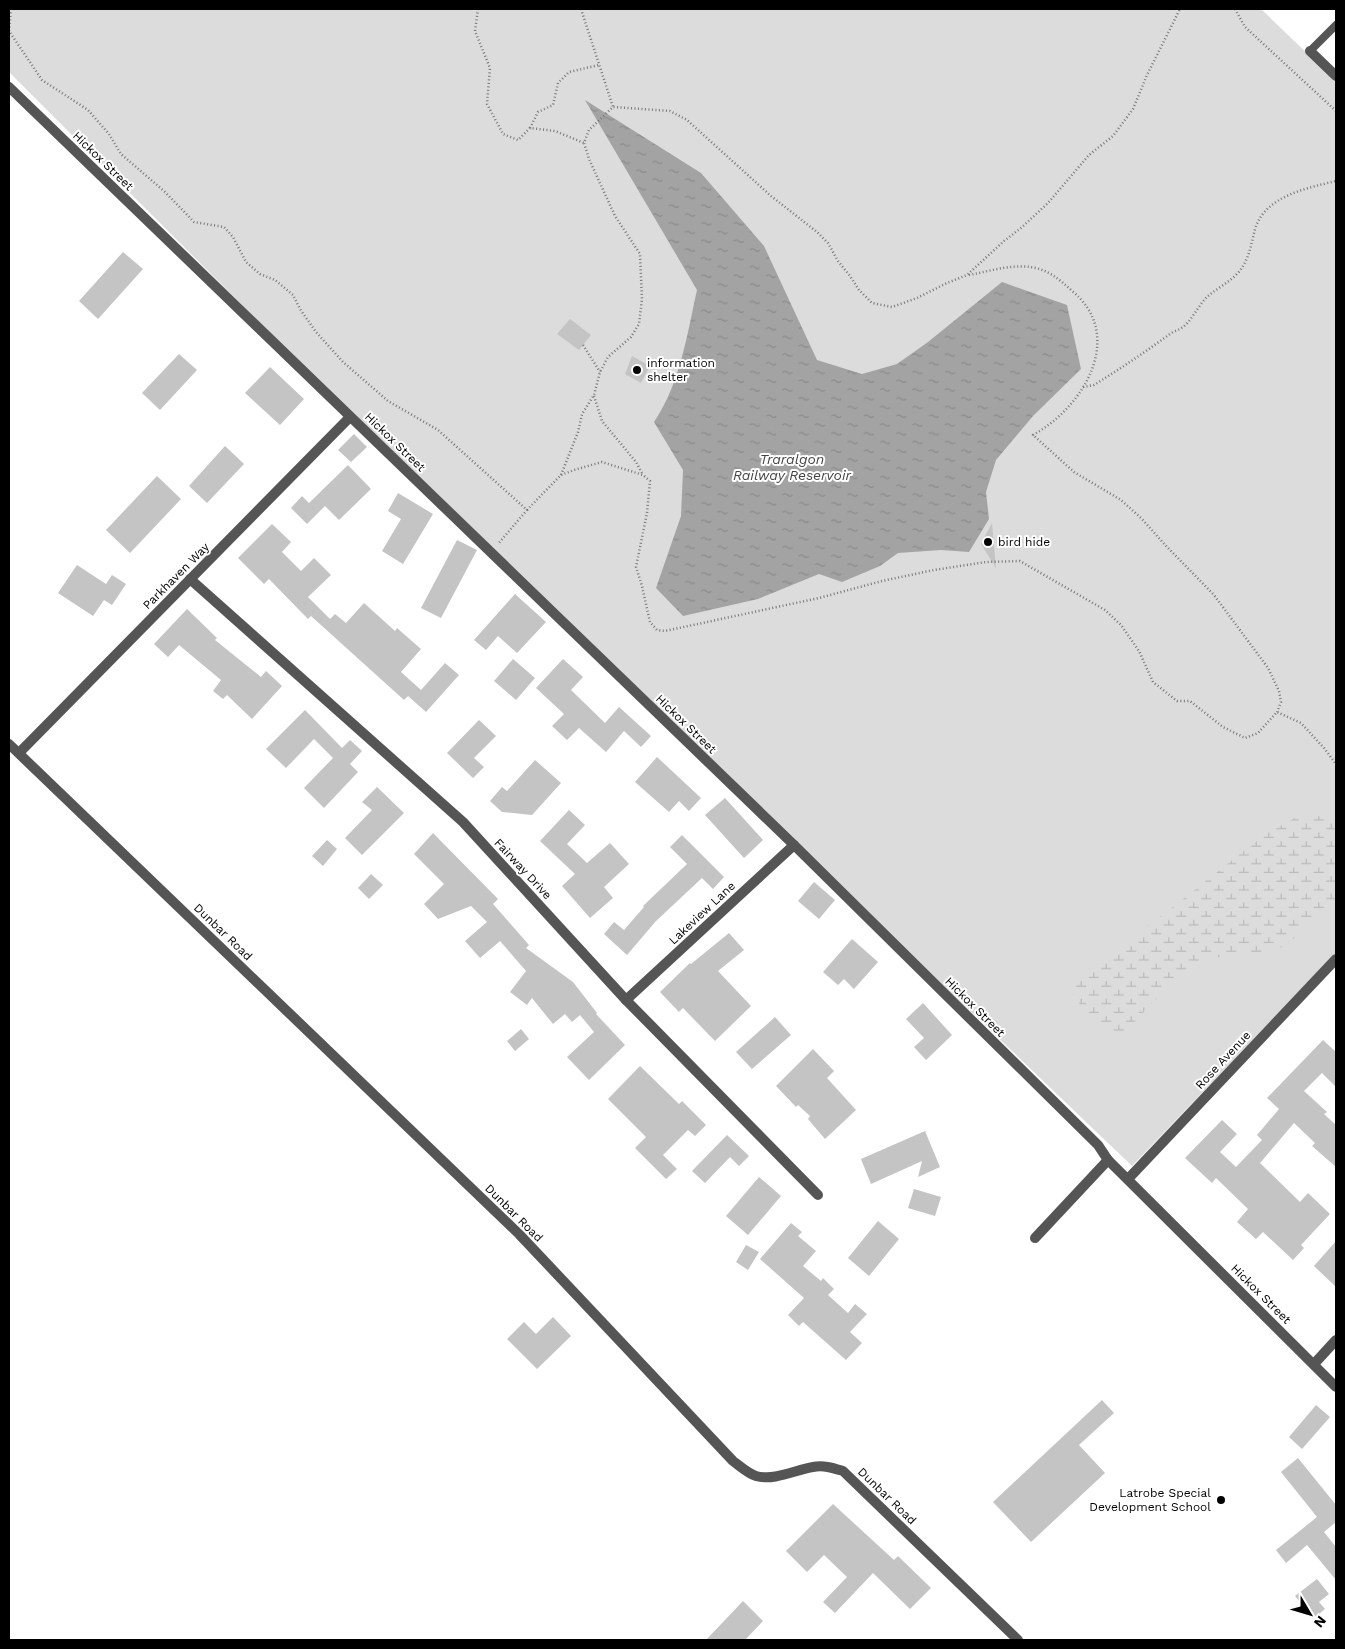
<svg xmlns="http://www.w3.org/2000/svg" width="1345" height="1649" font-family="'Work Sans',sans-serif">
<defs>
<pattern id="wetland-marsh" width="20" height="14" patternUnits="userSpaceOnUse" patternTransform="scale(1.25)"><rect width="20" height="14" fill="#dcdcdc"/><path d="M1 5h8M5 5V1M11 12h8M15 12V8" fill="none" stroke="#bbb"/></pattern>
<pattern id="water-ripples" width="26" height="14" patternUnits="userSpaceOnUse" patternTransform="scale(1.25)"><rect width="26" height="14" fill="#a3a3a3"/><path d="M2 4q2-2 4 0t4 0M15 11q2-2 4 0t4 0" fill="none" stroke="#8b8b8b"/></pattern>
</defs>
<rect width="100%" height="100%" fill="#fff"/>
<!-- green -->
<path fill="#dcdcdc" d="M9 9H1261L1336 81V953L1132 1166 453 516 9 72Z"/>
<!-- wetland -->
<path fill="url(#wetland-marsh)" d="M1304 813 1335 820 1336 823V898C1328 909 1288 946 1276 950 1254 958 1226 951 1205 962 1170 980 1143 1013 1117 1041L1081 1006 1069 988 1078 976 1168 911 1264 835Z"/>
<!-- water -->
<path fill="url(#water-ripples)" d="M585 100 701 173 764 246 817 360 862 374 897 364 928 342 1002 282 1067 305 1081 369 1033 416 996 460 986 492 989 519 969 552 941 550 898 553 880 566 842 582 819 574 758 599 683 616 656 588 681 516 683 470 654 422C680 384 687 335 697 290Z"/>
<!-- building -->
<g fill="#c4c4c4">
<path d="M123 252 143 269 98 319 79 301Z"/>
<path d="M570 319 591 335 579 350 557 334Z"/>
<path d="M179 354 197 370 160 410 142 393Z"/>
<path d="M632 356 650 366 641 383 625 374Z"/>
<path d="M270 367 304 399 280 425 245 393Z"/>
<path d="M354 434 367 447 351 462 338 450Z"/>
<path d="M225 446 244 464 207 503 189 486Z"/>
<path d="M348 465 371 489 339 520 325 506 307 524 291 508 302 496 309 503Z"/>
<path d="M157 476 181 499 130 553 106 530Z"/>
<path d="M398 493 433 514 403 564 382 551 401 519 388 511Z"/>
<path d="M992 523 996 568 981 544Z"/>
<path d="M272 524 291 542 282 552 301 571 314 558 331 575 308 597 330 619 335 614 346 623 364 603 395 631 397 628 421 649 401 672 421 690 445 663 459 675 426 712 408 696 404 700 311 616 308 619 269 579 264 584 238 558Z"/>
<path d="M457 540 477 550 441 618 421 608Z"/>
<path d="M77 565 106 584 112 575 126 584 112 605 104 600 93 616 58 593Z"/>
<path d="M515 594 546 622 517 653 498 636 486 650 474 640Z"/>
<path d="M187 609 217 638 215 640 261 677 266 671 282 686 252 719 227 695 223 699 213 691 221 680 179 645 168 657 154 644Z"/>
<path d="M513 659 535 678 516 700 494 681Z"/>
<path d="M563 659 583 677 571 690 605 723 619 707 651 736 641 747 624 731 606 752 579 728 567 740 552 726 564 714 536 688Z"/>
<path d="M305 710 342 748 350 740 362 751 350 764 358 772 324 808 304 788 333 758 314 739 286 768 266 749Z"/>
<path d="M479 720 496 736 474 758 484 767 473 778 447 753Z"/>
<path d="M657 757 701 798 689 811 679 801 669 812 635 782Z"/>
<path d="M535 760 561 783 532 815 502 812 490 801 502 787 507 791Z"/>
<path d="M377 787 404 813 362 855 345 838 372 810 362 802Z"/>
<path d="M725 798 763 840 744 858 705 815Z"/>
<path d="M569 810 585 825 567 844 587 863 610 843 629 864 604 887 613 898 590 918 562 886 575 874 540 841Z"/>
<path d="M433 833 498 899 493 904 529 945 526 948 573 982 597 1013 596 1014 625 1045 589 1080 567 1057 594 1032 580 1015 572 1022 565 1014 553 1024 532 998 527 1005 510 992 526 971 500 941 480 958 465 941 487 922 471 906 438 919 424 904 444 884 414 854Z"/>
<path d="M682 835 724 877 713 889 702 878 656 921 627 955 604 934 614 922 624 930 644 907 643 906 687 864 670 847Z"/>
<path d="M327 840 337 849 323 866 312 856Z"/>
<path d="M371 874 383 885 369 899 358 888Z"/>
<path d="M814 882 835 900 819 919 798 901Z"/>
<path d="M729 933 744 950 718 971 751 1006 715 1041 683 1008 679 1012 660 992 690 963 691 964Z"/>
<path d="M852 939 878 962 854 989 844 979 838 985 823 972Z"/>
<path d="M923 1003 952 1035 926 1060 914 1047 924 1038 906 1019Z"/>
<path d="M775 1017 791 1035 752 1069 736 1052Z"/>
<path d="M521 1029 529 1039 515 1051 507 1041Z"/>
<path d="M1323 1040 1336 1052V1087L1322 1073 1304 1091 1327 1112 1324 1114 1336 1125V1167L1312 1146 1315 1143 1294 1123 1260 1163 1300 1202 1308 1193 1330 1214 1301 1245 1304 1248 1293 1260 1263 1232 1256 1239 1237 1222 1248 1209 1216 1178 1212 1183 1185 1158 1222 1120 1237 1134 1220 1152 1236 1167 1262 1140 1257 1135 1279 1109 1267 1098Z"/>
<path d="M813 1049 834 1071 827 1078 856 1110 825 1139 808 1119 810 1116 798 1105 796 1107 776 1086Z"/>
<path d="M640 1066 679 1104 682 1101 706 1125 695 1136 688 1130 663 1155 677 1169 666 1179 635 1148 646 1137 608 1099Z"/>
<path d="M925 1131 940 1167 918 1177 922 1161 871 1184 861 1159Z"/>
<path d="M727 1135 749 1156 739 1166 730 1157 705 1183 692 1171Z"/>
<path d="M759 1177 781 1196 748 1235 726 1216Z"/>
<path d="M914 1189 941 1197 935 1216 908 1208Z"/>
<path d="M878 1221 899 1239 869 1276 848 1258Z"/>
<path d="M791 1223 802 1232 798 1236 816 1251 803 1266 821 1281 823 1278 834 1289 828 1295 848 1313 855 1304 867 1314 850 1332 862 1343 846 1360 803 1322 799 1326 788 1315 804 1298 760 1259Z"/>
<path d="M1336 1241V1287L1314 1266Z"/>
<path d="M746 1245 759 1252 748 1270 736 1262Z"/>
<path d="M553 1317 571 1336 537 1369 507 1339 524 1322 536 1334Z"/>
<path d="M1102 1400 1114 1413 1079 1445 1105 1473 1031 1542 993 1502Z"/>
<path d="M1316 1405 1330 1417 1302 1449 1289 1437Z"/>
<path d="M1298 1458 1336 1505V1522L1324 1532 1336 1547V1580L1307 1545 1286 1563 1276 1550 1317 1517 1281 1472Z"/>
<path d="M833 1504 894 1560 898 1556 931 1588 910 1609 873 1573 835 1613 823 1602 847 1577 824 1555 807 1572 786 1551Z"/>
<path d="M1317 1579 1329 1594 1319 1602 1325 1609 1313 1619 1295 1596Z"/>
<path d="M743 1601 763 1621 745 1640H706Z"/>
</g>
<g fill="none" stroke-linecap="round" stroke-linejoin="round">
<!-- path -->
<g stroke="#777" stroke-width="2.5" stroke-dasharray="1 2.5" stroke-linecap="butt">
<path d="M11 9 9 31 42 80 88 110 109 134 121 154 165 192 194 222 224 227 233 237 246 262 260 274 275 280 293 295 300 309 316 332 343 362 388 401 438 430 527 510 498 544"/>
<path d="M478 9 475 31 490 68 487 104 503 134 518 140 530 128 555 131 584 143"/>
<path d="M581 9 613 107"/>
<path d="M1235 9 1245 27 1336 111"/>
<path d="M530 128 538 112 553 105 558 83 569 72 599 65"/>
<path d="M969 275C991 271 1013 263 1036 268 1051 272 1060 280 1071 290 1127 335 1084 407 1033 435L1074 472 1121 500 1141 518 1167 547 1214 595 1268 668 1279 691 1281 702 1277 712"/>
<path d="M583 345 600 372"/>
<path d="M1083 387 1094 385C1120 369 1145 352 1170 334 1174 331 1179 330 1183 327 1192 320 1198 306 1207 297 1216 289 1228 283 1237 274 1249 261 1251 245 1255 229 1265 196 1307 188 1336 181"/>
<path d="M594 396 602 421 636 462 642 473"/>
<path d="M561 475 578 432 582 414 594 395 600 372 608 357 631 337 639 324 642 299 640 254 615 216 589 159 584 143 589 130 613 107 670 111 687 120 771 196 817 232 828 243 838 261 850 276 859 290 872 303 892 307 917 298 947 283 967 275 1004 241 1021 228 1048 203 1089 155 1113 136 1133 109 1147 75 1180 9"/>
<path d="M527 510 561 475 574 470 602 462 643 475 650 481 647 513 636 567 642 586 650 622 657 630 665 631 819 598 882 581 934 570 986 562 1020 561 1105 610 1121 625 1139 651 1153 682 1177 701H1190L1223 727 1245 738 1258 733 1277 712 1301 723 1324 748 1336 764"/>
</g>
<!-- lane -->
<path stroke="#555" stroke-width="8" d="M1310 51 1336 25"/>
<!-- street -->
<g stroke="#555" stroke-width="10">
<path d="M1310 51 1336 76"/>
<path d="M9 87 794 845 1098 1145 1108 1160 1336 1387"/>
<path d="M190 579 463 822 626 1000 818 1195"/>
<path d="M9 744 519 1234 733 1461C740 1466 747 1473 756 1476 775 1481 795 1470 813 1467 824 1465 833 1468 843 1471L1018 1640"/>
<path d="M19 753 350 417"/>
<path d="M626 1000 794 845"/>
<path d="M1128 1179 1336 959"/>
<path d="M1035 1238 1108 1160"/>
<path d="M1314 1364 1336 1340"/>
</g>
</g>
<!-- markers -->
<g fill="#000" stroke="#fff" stroke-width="2">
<circle cx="637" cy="370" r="5"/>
<circle cx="988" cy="542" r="5"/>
<circle cx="1221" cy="1500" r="5"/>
</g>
<g text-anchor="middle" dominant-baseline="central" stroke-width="4" stroke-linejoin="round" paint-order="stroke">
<!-- street labels -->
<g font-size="12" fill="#000" stroke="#fff">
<text transform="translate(103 161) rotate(44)">Hickox Street</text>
<text transform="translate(395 442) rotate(44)">Hickox Street</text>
<text transform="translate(176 576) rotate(-45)">Parkhaven Way</text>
<text transform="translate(686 724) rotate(44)">Hickox Street</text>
<text transform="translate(523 869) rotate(47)">Fairway Drive</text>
<text transform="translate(702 913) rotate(-43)">Lakeview Lane</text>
<text transform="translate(223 932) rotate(44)">Dunbar Road</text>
<text transform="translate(975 1007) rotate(45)">Hickox Street</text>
<text transform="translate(1223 1060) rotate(-47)">Rose Avenue</text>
<text transform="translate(514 1213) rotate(45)">Dunbar Road</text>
<text transform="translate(1261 1294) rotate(45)">Hickox Street</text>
<text transform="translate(887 1496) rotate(44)">Dunbar Road</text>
</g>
<!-- poi labels -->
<g font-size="12" fill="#000" stroke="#fff" text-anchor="start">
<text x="647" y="363">information<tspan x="647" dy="14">shelter</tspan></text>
<text x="998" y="542">bird hide</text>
<text x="1211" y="1493" text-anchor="end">Latrobe Special<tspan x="1211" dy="14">Development School</tspan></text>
</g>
<!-- water labels -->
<g font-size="14" font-style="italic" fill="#444" stroke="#fff">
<text x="792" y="459">Traralgon<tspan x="792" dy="16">Railway Reservoir</tspan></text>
</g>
</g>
<!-- border -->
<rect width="1345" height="1649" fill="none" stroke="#000000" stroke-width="20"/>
<!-- north arrow -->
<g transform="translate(1310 1614) rotate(128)" stroke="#ffffff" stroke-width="4" paint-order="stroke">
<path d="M0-4L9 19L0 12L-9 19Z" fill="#000000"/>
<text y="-8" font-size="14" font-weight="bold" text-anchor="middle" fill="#000000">N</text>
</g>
</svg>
